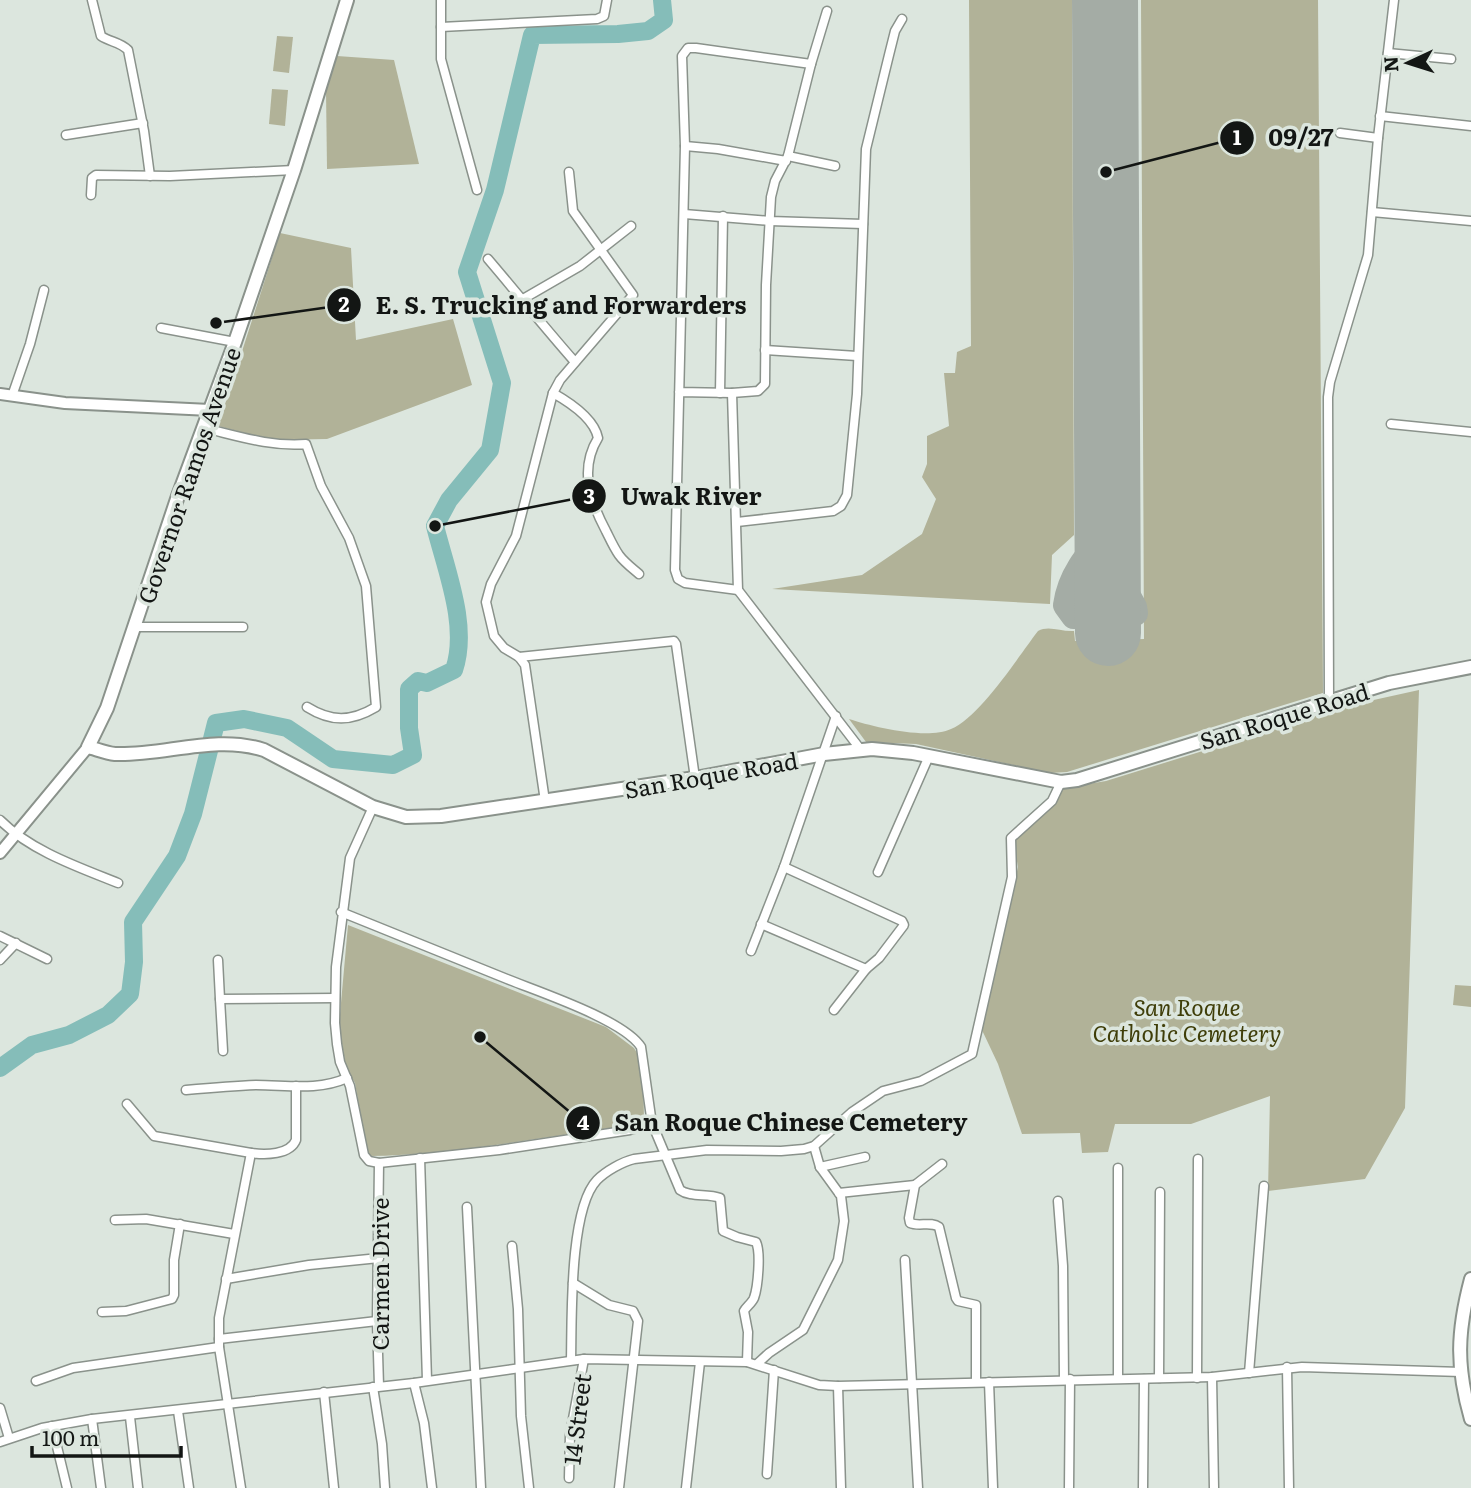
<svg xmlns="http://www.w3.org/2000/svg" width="1471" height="1488" font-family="Literata,serif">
<rect width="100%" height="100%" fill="#dce6de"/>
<!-- green -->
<g fill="#b1b298">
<path d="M969 0H1072L1074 535 1052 555 1050 604 772 589 862 575 922 534 936 499 922 477 927 464V436L949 426 944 373H955L957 352 971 346Z"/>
<path d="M1141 0H1318L1323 693 1067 772 1050 773 916 744 866 742 849 719C873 727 927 740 951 729 980 717 1018 657 1038 631 1049 625 1061 632 1074 631L1075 641 1144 639Z"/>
<path d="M277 36 293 37 289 73 273 71Z"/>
<path d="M337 56 394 60 419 164 327 169 326 90Z"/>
<path d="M272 89 288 90 285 126 269 124Z"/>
<path d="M280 233 351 248 356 340 453 319 472 385 327 439 271 440 218 426Z"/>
<path d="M1419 690 1405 1108 1365 1179 1268 1191 1270 1096 1191 1124H1115L1108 1152 1082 1153 1080 1133 1022 1134 998 1064 981 1028 1018 867 1014 844 1018 836 1054 805 1064 788 1106 781 1351 705Z"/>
<path d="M348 925 606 1027 634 1048 643 1063 644 1121 618 1127C537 1138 450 1155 368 1156L355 1083 346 1068 339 1025Z"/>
<path d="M1455 985 1471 986V1007L1453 1005Z"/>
</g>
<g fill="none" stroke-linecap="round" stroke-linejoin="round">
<!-- river -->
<path stroke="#85bdb9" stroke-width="18" d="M0 1068 32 1045 69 1035 108 1015 130 994 134 962 133 922 177 856 193 814 216 723 244 719 287 728 333 759 393 765 413 755 409 728V689L418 681 427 683 454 670C469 626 446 570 435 526L449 500 490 450 502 383 467 272 495 190 532 35 618 34 648 31 664 20 662 0"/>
<!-- taxiway -->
<g stroke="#a4aca5" stroke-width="26">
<path d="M1107 533C1088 555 1070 575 1066 605L1074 616 1091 612 1108 575"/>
<path d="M1095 602C1102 617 1120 624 1135 613L1134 607 1108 560"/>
</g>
<!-- runway -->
<path stroke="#a4aca5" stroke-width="66" d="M1105 0 1108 633"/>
<defs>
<g id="minor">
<path d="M92 0 101 36C110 42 120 42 128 50L144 131 150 176"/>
<path d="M441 0V59L477 190"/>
<path d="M441 27 597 19 604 16 607 0"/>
<path d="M1388 53 1451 59"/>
<path d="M811 64 827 11"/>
<path d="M1380 116 1471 126"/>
<path d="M1340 133 1378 138"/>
<path d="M66 135 143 123"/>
<path d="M685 146 718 149 786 161"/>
<path d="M788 156 835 166"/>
<path d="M91 195 92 178 96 175 170 176 294 170"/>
<path d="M1372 212 1471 221"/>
<path d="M684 214 770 221 863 224"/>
<path d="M488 259C517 293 545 328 575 362"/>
<path d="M523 299 580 266 631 226"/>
<path d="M161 328 235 342"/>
<path d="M765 350 857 356"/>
<path d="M679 392 732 393 758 391 765 384 766 285 771 197 775 181 788 156 811 64 696 48H688L682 56 685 146 675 570 678 579 685 583 738 590"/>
<path d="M553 393C569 402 594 418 598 438 579 469 590 501 606 531 610 539 614 548 619 555 624 562 632 568 639 574"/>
<path d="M720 393 723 216"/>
<path d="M732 393 738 590 861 750"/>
<path d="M12 396 30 344 44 290"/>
<path d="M1391 424 1471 432"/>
<path d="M204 428C238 436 271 447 306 444L321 486 349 538 366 586 376 707C351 722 331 722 307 707"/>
<path d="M737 522 833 511 841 506 847 495 857 394 866 149 889 55 895 31 902 19"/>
<path d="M135 627H243"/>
<path d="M519 657 674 641 676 644 695 778"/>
<path d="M1329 700 1328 397 1330 382 1368 255 1378 138 1394 0"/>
<path d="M545 801 525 665 519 657 504 648 494 636 486 602 491 584 516 536 553 393 560 380 633 295 573 211 569 172"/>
<path d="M0 820C31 851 78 867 118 883"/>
<path d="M784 867 902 921 904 925 879 958 866 969"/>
<path d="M878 872 929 756"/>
<path d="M341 912C397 935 452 957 507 979 539 992 624 1020 641 1047L651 1117 649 1125 630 1130 499 1150 379 1163 369 1161 364 1155 350 1086 340 1062 337 1044 335 1023 336 967 350 858 373 807"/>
<path d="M761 924 866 969 834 1010"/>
<path d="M0 936 47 959"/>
<path d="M751 951 784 867 836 716"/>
<path d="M0 960 16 943"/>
<path d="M218 960 220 999"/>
<path d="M223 1051 220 999 335 998"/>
<path d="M186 1090C209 1088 233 1086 256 1085 287 1085 318 1091 347 1078"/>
<path d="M127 1104 154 1136 251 1153"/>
<path d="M651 1121 680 1190C691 1198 707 1193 720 1198L723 1231 737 1237 756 1242C761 1252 758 1287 754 1298 752 1303 746 1307 744 1311L748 1332 747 1362"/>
<path d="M420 1158 427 1380"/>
<path d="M379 1163 377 1321 379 1386"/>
<path d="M942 1164 915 1185 909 1218 910 1223C919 1227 931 1221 939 1227L956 1298 958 1301 976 1305V1382"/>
<path d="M820 1167 865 1157"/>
<path d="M839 1193 915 1185"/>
<path d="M1058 1201 1063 1266 1064 1380"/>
<path d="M467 1207 481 1488"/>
<path d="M115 1220 146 1219 234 1234"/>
<path d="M512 1246 518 1309 521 1416 529 1488"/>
<path d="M905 1260 918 1488"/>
<path d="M226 1279 309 1265 379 1258"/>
<path d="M573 1283 609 1305 633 1311 638 1321 619 1488"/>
<path d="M102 1312 126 1311 172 1299 174 1295V1260L180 1224"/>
<path d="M219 1339 377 1321"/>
<path d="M571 1360C572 1320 569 1209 597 1180 606 1171 622 1162 634 1159L707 1150 781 1151 804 1149 814 1146 852 1112 883 1091 921 1081 972 1054 1012 877 1011 838 1052 801 1061 782"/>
<path d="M757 1364 769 1353 803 1330 838 1260 844 1221 841 1196 820 1167 814 1146"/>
<path d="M1287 1367 1289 1488"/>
<path d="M1249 1373 1264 1186"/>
<path d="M1212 1377 1214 1488"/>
<path d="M1118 1378V1168"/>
<path d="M1159 1378 1160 1192"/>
<path d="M1197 1378 1198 1159"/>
<path d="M36 1381 73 1368 219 1347"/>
<path d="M989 1382 993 1488"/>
<path d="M414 1383 424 1423 432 1488"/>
<path d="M838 1386 841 1488"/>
<path d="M373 1387 382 1444 385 1488"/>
<path d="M324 1392 334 1488"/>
<path d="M0 1408 9 1438"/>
<path d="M178 1411 189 1488"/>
<path d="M130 1417 138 1488"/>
<path d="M92 1419 101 1488"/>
<path d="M52 1426 67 1488"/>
<path d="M0 1442 42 1428 92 1419 414 1383 584 1359 747 1362 819 1385 838 1386 1212 1377 1302 1367 1461 1372"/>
<path d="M767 1474 774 1370"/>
<path d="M569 1478 570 1435 584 1359"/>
<path d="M241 1488 219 1347V1318L251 1153C265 1155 290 1155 296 1140V1086"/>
<path d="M686 1488 700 1362"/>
<path d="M1069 1488 1070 1379"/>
<path d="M1143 1488 1144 1379"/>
</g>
<g id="tertiary">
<path d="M0 394 65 403 210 410"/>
<path d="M0 853 88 747"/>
</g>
<path id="secondary" d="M347 0 294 170 235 342 178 496 107 708 88 747C96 749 106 753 115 754 164 756 216 734 264 750L373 807 406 817 441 816 695 778 824 754 872 749 913 753 1061 782 1077 780 1389 683 1471 667"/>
<path id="primary" d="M1471 1279C1457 1332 1456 1367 1471 1419"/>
</defs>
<!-- minor casing -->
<use href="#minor" stroke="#8a928b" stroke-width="11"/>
<!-- tertiary casing -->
<use href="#tertiary" stroke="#8a928b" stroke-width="14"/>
<!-- secondary casing -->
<use href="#secondary" stroke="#8a928b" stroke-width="16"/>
<!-- primary casing -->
<use href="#primary" stroke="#8a928b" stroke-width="16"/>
<!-- minor -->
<use href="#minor" stroke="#fff" stroke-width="8"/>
<!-- tertiary -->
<use href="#tertiary" stroke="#fff" stroke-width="10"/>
<!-- secondary -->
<use href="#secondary" stroke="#fff" stroke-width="12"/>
<!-- primary -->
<use href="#primary" stroke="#fff" stroke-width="12"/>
</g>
<g text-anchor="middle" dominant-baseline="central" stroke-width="7" stroke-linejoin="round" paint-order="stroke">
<!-- street labels -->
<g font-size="23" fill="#131614" stroke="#dce6de">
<text transform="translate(188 475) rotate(-71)">Governor Ramos Avenue</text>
<text transform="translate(1284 715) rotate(-17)">San Roque Road</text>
<text transform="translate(711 774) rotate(-10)">San Roque Road</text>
<text transform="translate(379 1274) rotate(-90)">Carmen Drive</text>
<text transform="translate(576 1419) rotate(-83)">14 Street</text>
</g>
<!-- park labels -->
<g font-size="23" font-style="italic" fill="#3f3e09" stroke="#dce6de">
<text x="1187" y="1006">San Roque<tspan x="1187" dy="26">Catholic Cemetery</tspan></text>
</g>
</g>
<!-- callouts -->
<path fill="none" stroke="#131614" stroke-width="2.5" d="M1106 172L1237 138M216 323L344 305M435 526L589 496M480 1037L583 1123"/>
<g fill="#131614" stroke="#dce6de" stroke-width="2.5">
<circle cx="1106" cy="172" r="7"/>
<circle cx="216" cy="323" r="7"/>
<circle cx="435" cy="526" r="7"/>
<circle cx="480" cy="1037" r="7"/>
<circle cx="1237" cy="138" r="18"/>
<circle cx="344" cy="305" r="18"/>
<circle cx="589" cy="496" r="18"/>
<circle cx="583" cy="1123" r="18"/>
</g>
<g font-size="21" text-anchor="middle" font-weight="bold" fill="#fff">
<text x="1237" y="145">1</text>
<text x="344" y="312">2</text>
<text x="589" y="504">3</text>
<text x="583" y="1130">4</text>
</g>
<g font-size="24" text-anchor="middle" font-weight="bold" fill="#131614" stroke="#dce6de" stroke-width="7" stroke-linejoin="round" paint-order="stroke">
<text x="1301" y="146">09/27</text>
<text x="561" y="314">E. S. Trucking and Forwarders</text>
<text x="691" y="505">Uwak River</text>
<text x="791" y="1131">San Roque Chinese Cemetery</text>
</g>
<!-- north arrow -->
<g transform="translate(1408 63) rotate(266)" stroke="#dce6de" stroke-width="5" paint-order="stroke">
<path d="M0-5L12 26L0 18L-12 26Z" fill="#131614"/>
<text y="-10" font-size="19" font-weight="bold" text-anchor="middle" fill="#131614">N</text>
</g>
<!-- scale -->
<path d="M32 1446v10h149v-10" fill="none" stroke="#131614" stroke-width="3.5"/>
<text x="42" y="1446" font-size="21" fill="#131614" stroke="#dce6de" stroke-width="5" paint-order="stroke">100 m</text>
</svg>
